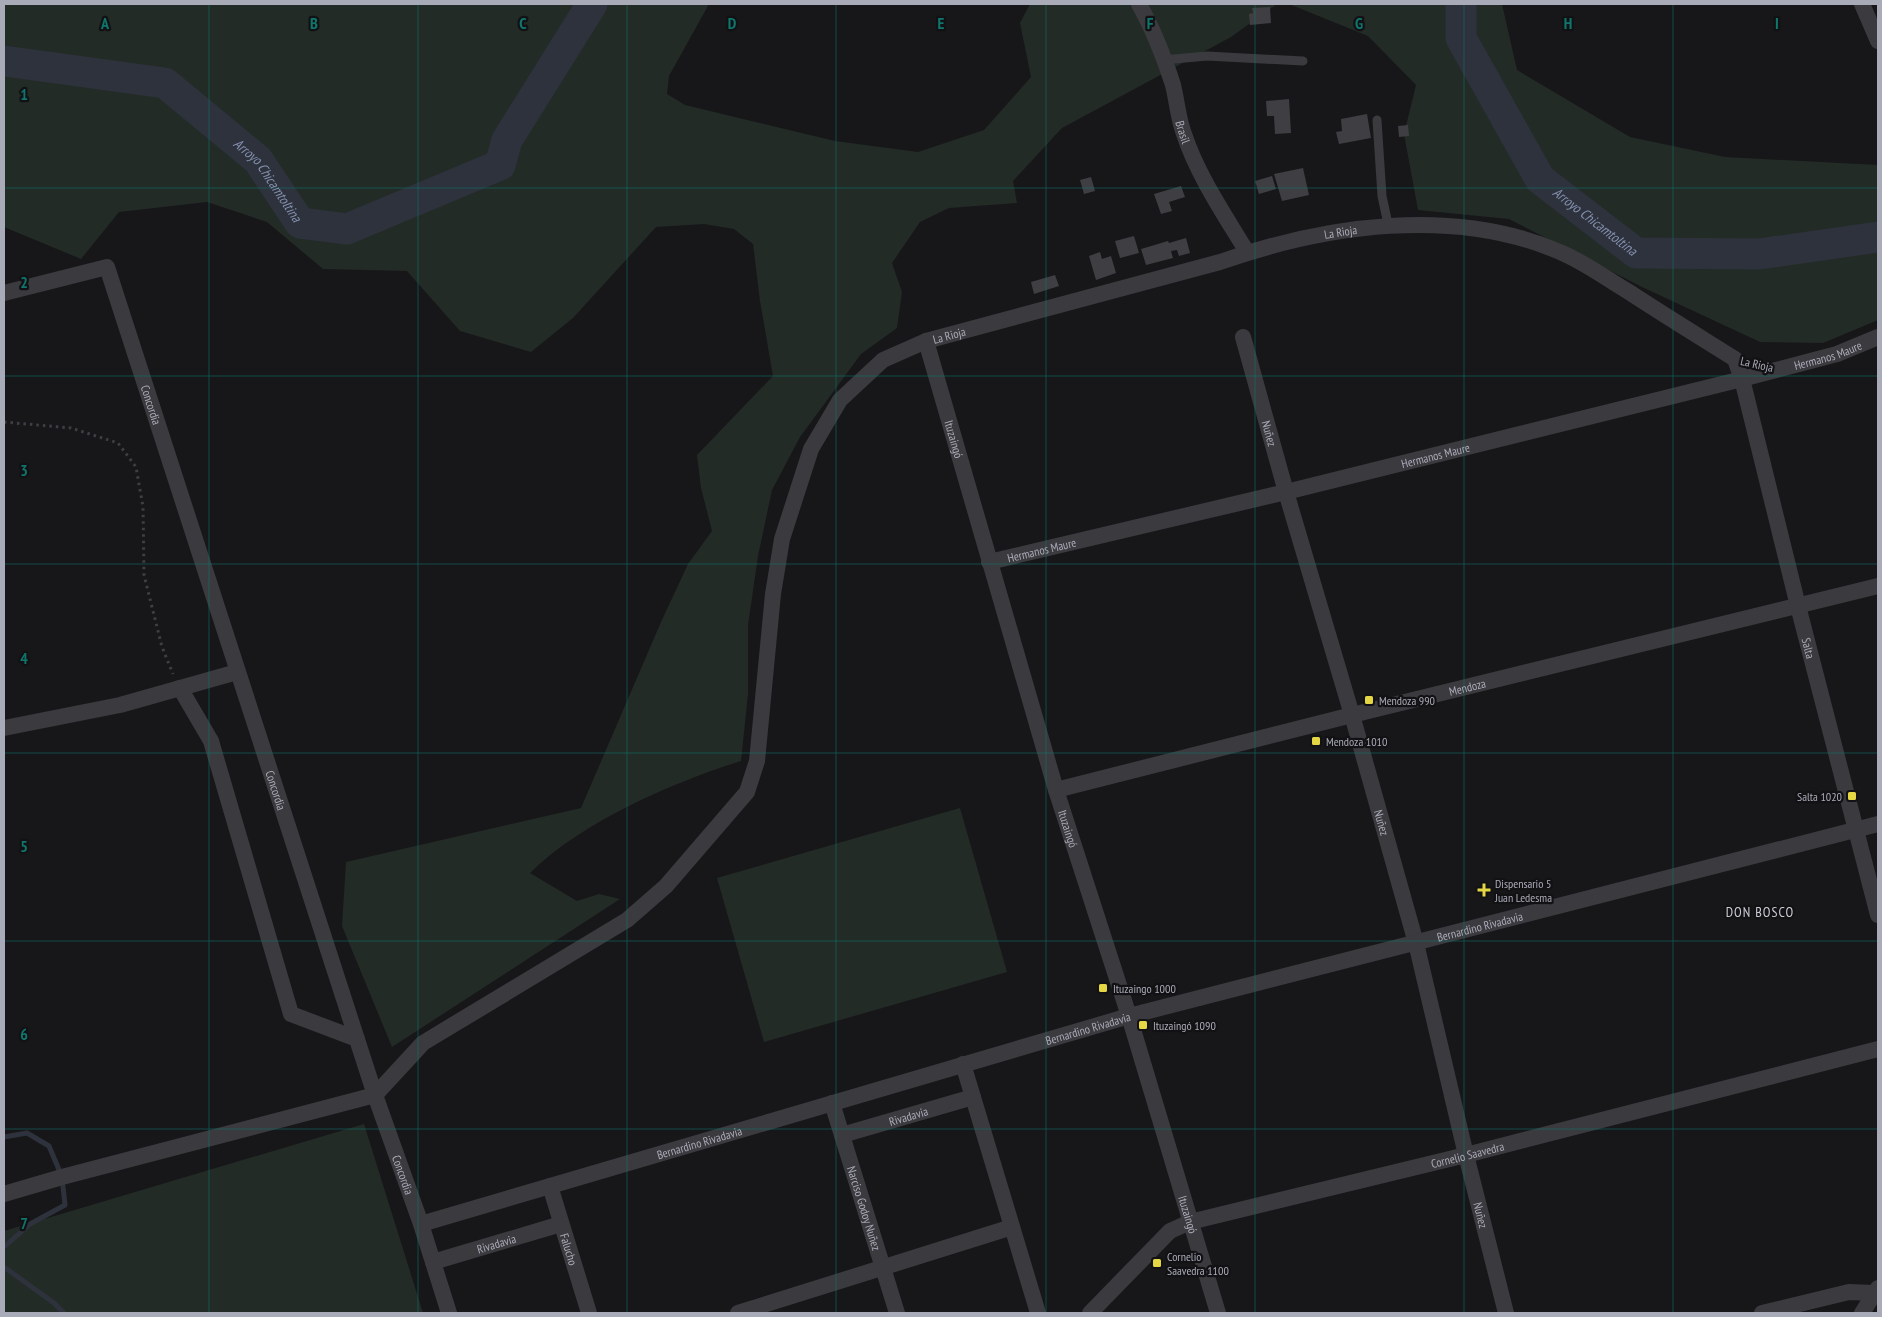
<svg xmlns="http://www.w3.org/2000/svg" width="1882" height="1317" font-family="'PT Sans Narrow',sans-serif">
<rect width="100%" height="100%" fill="#171719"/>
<!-- green -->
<g fill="#232b26">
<path d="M4 4H709L669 76 667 94 685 105 835 141 918 152 984 130 1031 77 1020 23 1030 4H1277L1231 37 1062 128 1013 181 1017 203 949 208 920 222 892 263 902 292 897 328 861 354 800 437 772 490 758 556 748 625V694L741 761C673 782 580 823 530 873L577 901 599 894 620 899 392 1047 342 926 346 862 581 808 661 622 688 564 712 531 701 488 697 455 773 376 760 301 753 244 734 229 704 224 656 227 573 318 531 352 460 331 407 271 323 269 267 222 207 202 119 212 81 259 4 227Z"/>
<path d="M1289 4H1502L1517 70 1630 137 1725 157 1878 165V320L1823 343 1760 342 1642 287 1509 219 1418 210 1404 134 1416 85 1368 36Z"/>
<path d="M960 808 1007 972 764 1042 717 878Z"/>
<path d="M364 1124 423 1313H4V1231Z"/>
</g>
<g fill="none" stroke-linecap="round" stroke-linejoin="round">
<!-- stream -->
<g stroke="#2e323c" stroke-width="5">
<path d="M4 1137 27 1133 49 1146 62 1177 65 1205 30 1224 4 1247"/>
<path d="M4 1267 54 1303 64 1313"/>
</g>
<!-- river -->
<g stroke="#2e323c" stroke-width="31">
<path id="s1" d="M1461 4V38L1540 179 1636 253 1759 254 1878 237"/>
<path id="s2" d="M4 61 165 83 258 160 300 223 347 229 500 165 507 140 592 4"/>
</g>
</g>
<!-- building -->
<g fill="#3f3f43">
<path d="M1270 7 1271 23 1250 25 1249 14 1253 13 1252 8Z"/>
<path d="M1289 99 1291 133 1275 134 1274 116H1267L1266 101Z"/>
<path d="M1367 114 1371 138 1339 144 1336 132 1342 131 1341 119Z"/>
<path d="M1408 125 1409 136 1399 137 1398 126Z"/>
<path d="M1303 168 1309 195 1282 201 1274 174Z"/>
<path d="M1272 176 1276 189 1259 194 1255 181Z"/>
<path d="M1091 177 1095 191 1084 194 1080 180Z"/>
<path d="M1181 186 1185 197 1169 202 1172 211 1161 214 1154 194Z"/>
<path d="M1134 236 1139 253 1120 258 1115 241Z"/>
<path d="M1186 238 1190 253 1179 256 1177 250 1171 251 1173 258 1146 265 1141 249 1168 241 1169 243Z"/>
<path d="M1100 252 1102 259 1111 256 1116 273 1096 280 1089 256Z"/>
<path d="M1055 275 1059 286 1034 294 1031 282Z"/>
</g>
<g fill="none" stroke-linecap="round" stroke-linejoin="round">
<!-- path -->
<path stroke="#3e3e44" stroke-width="3" stroke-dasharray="2.5 4" stroke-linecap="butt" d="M4 422 71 428 118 443 136 467 143 507 144 575 162 647 173 674"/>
<!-- lane -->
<g stroke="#3b3a3f" stroke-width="9">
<path d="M1163 60 1207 56 1303 61"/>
<path d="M1377 120 1382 196 1388 224"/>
</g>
<!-- street -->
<g stroke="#3b3a3f" stroke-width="16">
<path id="s3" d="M1139 4C1153 29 1164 57 1173 85 1177 101 1178 118 1184 134 1198 176 1224 214 1247 252"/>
<path d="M1862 4 1878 41"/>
<path id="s4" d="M4 293 107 267 375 1095 421 1224 449 1313"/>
<path id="s5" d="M1243 337 1286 492 1352 715 1416 943 1466 1155 1506 1313"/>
<path id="s6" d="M926 341 1056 790 1129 1016 1218 1313"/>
<path id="s7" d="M989 562 1286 492 1742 379 1837 354 1878 337"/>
<path d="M180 688 211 741 291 1014 357 1039"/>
<path d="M4 728 120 705 237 672"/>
<path id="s8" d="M1056 790 1352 715 1878 586"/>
<path d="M963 1064 1038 1313"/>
<path id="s9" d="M832 1103 897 1313"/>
<path id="s10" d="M842 1135 973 1097"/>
<path id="s11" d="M550 1186 589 1313"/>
<path id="s12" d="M4 1194 62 1177 375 1095 423 1043 627 920 666 886 747 792 757 761 773 594 782 539 811 449 840 400 883 360 926 341 1220 262C1326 225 1454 206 1560 252 1584 262 1607 279 1629 292 1664 315 1700 337 1735 359L1742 379 1798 606 1878 915"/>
<path id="s13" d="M421 1224 1129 1016 1878 824"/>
<path id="s14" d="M433 1262 561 1224"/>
<path d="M738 1313 1012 1227"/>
<path id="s15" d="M1090 1313 1170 1231 1190 1222 1466 1155 1878 1049"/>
<path d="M1762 1313 1849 1292 1874 1293"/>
<path d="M1862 1313 1878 1288"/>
</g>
</g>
<!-- grid -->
<path fill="none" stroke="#0f766e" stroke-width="1" stroke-opacity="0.55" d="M209 4V1313M418 4V1313M627 4V1313M836 4V1313M1046 4V1313M1255 4V1313M1464 4V1313M1673 4V1313M4 188H1878M4 376H1878M4 564H1878M4 753H1878M4 941H1878M4 1129H1878"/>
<!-- markers -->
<g fill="#e5d743" stroke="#121214" stroke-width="2">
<rect x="1364" y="695" width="10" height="10" rx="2.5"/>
<rect x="1311" y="736" width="10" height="10" rx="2.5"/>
<rect x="1847" y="791" width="10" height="10" rx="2.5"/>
<path d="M1481.5 882.5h5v5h5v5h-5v5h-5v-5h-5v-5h5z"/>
<rect x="1098" y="983" width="10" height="10" rx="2.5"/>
<rect x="1138" y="1020" width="10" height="10" rx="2.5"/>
<rect x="1152" y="1258" width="10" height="10" rx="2.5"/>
</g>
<g text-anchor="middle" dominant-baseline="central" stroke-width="4.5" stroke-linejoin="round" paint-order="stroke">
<!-- street labels -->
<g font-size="12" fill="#aaabb8" stroke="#121214">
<text stroke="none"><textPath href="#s3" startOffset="136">Brasil</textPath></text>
<text stroke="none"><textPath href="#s12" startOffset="1811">La Rioja</textPath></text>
<text stroke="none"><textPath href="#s12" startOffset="1406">La Rioja</textPath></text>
<text stroke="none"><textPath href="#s7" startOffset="864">Hermanos Maure</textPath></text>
<text transform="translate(1757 364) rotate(13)">La Rioja</text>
<text stroke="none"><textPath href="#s4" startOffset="251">Concordia</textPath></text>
<text stroke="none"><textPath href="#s5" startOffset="100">Nuñez</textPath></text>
<text stroke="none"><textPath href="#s6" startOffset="102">Ituzaingó</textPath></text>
<text stroke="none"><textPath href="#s7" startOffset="459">Hermanos Maure</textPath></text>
<text stroke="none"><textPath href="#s7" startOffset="54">Hermanos Maure</textPath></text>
<text stroke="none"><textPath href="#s12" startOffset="2538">Salta</textPath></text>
<text stroke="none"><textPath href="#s8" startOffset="424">Mendoza</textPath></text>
<text stroke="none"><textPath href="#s4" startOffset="656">Concordia</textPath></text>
<text stroke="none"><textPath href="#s5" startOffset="505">Nuñez</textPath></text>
<text stroke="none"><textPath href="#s6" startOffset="508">Ituzaingó</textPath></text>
<text stroke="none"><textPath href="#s13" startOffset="1100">Bernardino Rivadavia</textPath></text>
<text stroke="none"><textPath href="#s13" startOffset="695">Bernardino Rivadavia</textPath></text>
<text stroke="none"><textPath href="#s10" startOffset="69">Rivadavia</textPath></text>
<text stroke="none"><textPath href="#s13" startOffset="290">Bernardino Rivadavia</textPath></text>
<text stroke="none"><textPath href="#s15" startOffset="422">Cornelio Saavedra</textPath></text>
<text stroke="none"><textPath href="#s4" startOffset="1061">Concordia</textPath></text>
<text stroke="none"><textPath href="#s9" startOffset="110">Narciso Godoy Nuñez</textPath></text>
<text stroke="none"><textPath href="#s6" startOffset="912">Ituzaingó</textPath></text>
<text stroke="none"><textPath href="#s5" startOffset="910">Nuñez</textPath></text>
<text stroke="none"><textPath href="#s14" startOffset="66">Rivadavia</textPath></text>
<text stroke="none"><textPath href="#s11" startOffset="66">Falucho</textPath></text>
</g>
<!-- poi labels -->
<g font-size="12" fill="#aaabb8" stroke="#121214" text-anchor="start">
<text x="1379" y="700">Mendoza 990</text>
<text x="1326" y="741">Mendoza 1010</text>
<text x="1842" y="796" text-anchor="end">Salta 1020</text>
<text x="1495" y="883">Dispensario 5<tspan x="1495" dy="14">Juan Ledesma</tspan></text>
<text x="1113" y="988">Ituzaingo 1000</text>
<text x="1153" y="1025">Ituzaingó 1090</text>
<text x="1167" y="1256">Cornelio<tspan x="1167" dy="14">Saavedra 1100</tspan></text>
</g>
<!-- water labels -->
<g font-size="14" font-style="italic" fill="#8490b0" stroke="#121214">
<text stroke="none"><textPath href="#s2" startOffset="305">Arroyo Chicamtoltina</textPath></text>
<text stroke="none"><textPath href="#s1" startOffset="265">Arroyo Chicamtoltina</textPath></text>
</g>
<!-- neighbourhood labels -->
<g font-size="14" letter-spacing="1" fill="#cbcbd4" stroke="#121214">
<text x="1760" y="912">DON BOSCO</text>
</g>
</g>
<g font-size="16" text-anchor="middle" font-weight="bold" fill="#0f766e" stroke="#121214" stroke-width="4.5" stroke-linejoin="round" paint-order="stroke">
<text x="105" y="29">A</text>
<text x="314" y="29">B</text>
<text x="523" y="29">C</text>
<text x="732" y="29">D</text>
<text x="941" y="29">E</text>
<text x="1150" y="29">F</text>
<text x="1359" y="29">G</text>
<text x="1568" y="29">H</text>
<text x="1777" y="29">I</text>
<text x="24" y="100">1</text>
<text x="24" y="288">2</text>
<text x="24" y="476">3</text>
<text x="24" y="664">4</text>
<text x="24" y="852">5</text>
<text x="24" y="1040">6</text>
<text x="24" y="1229">7</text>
</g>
<!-- border -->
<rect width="1882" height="1317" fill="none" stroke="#aaabb8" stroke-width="10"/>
</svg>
